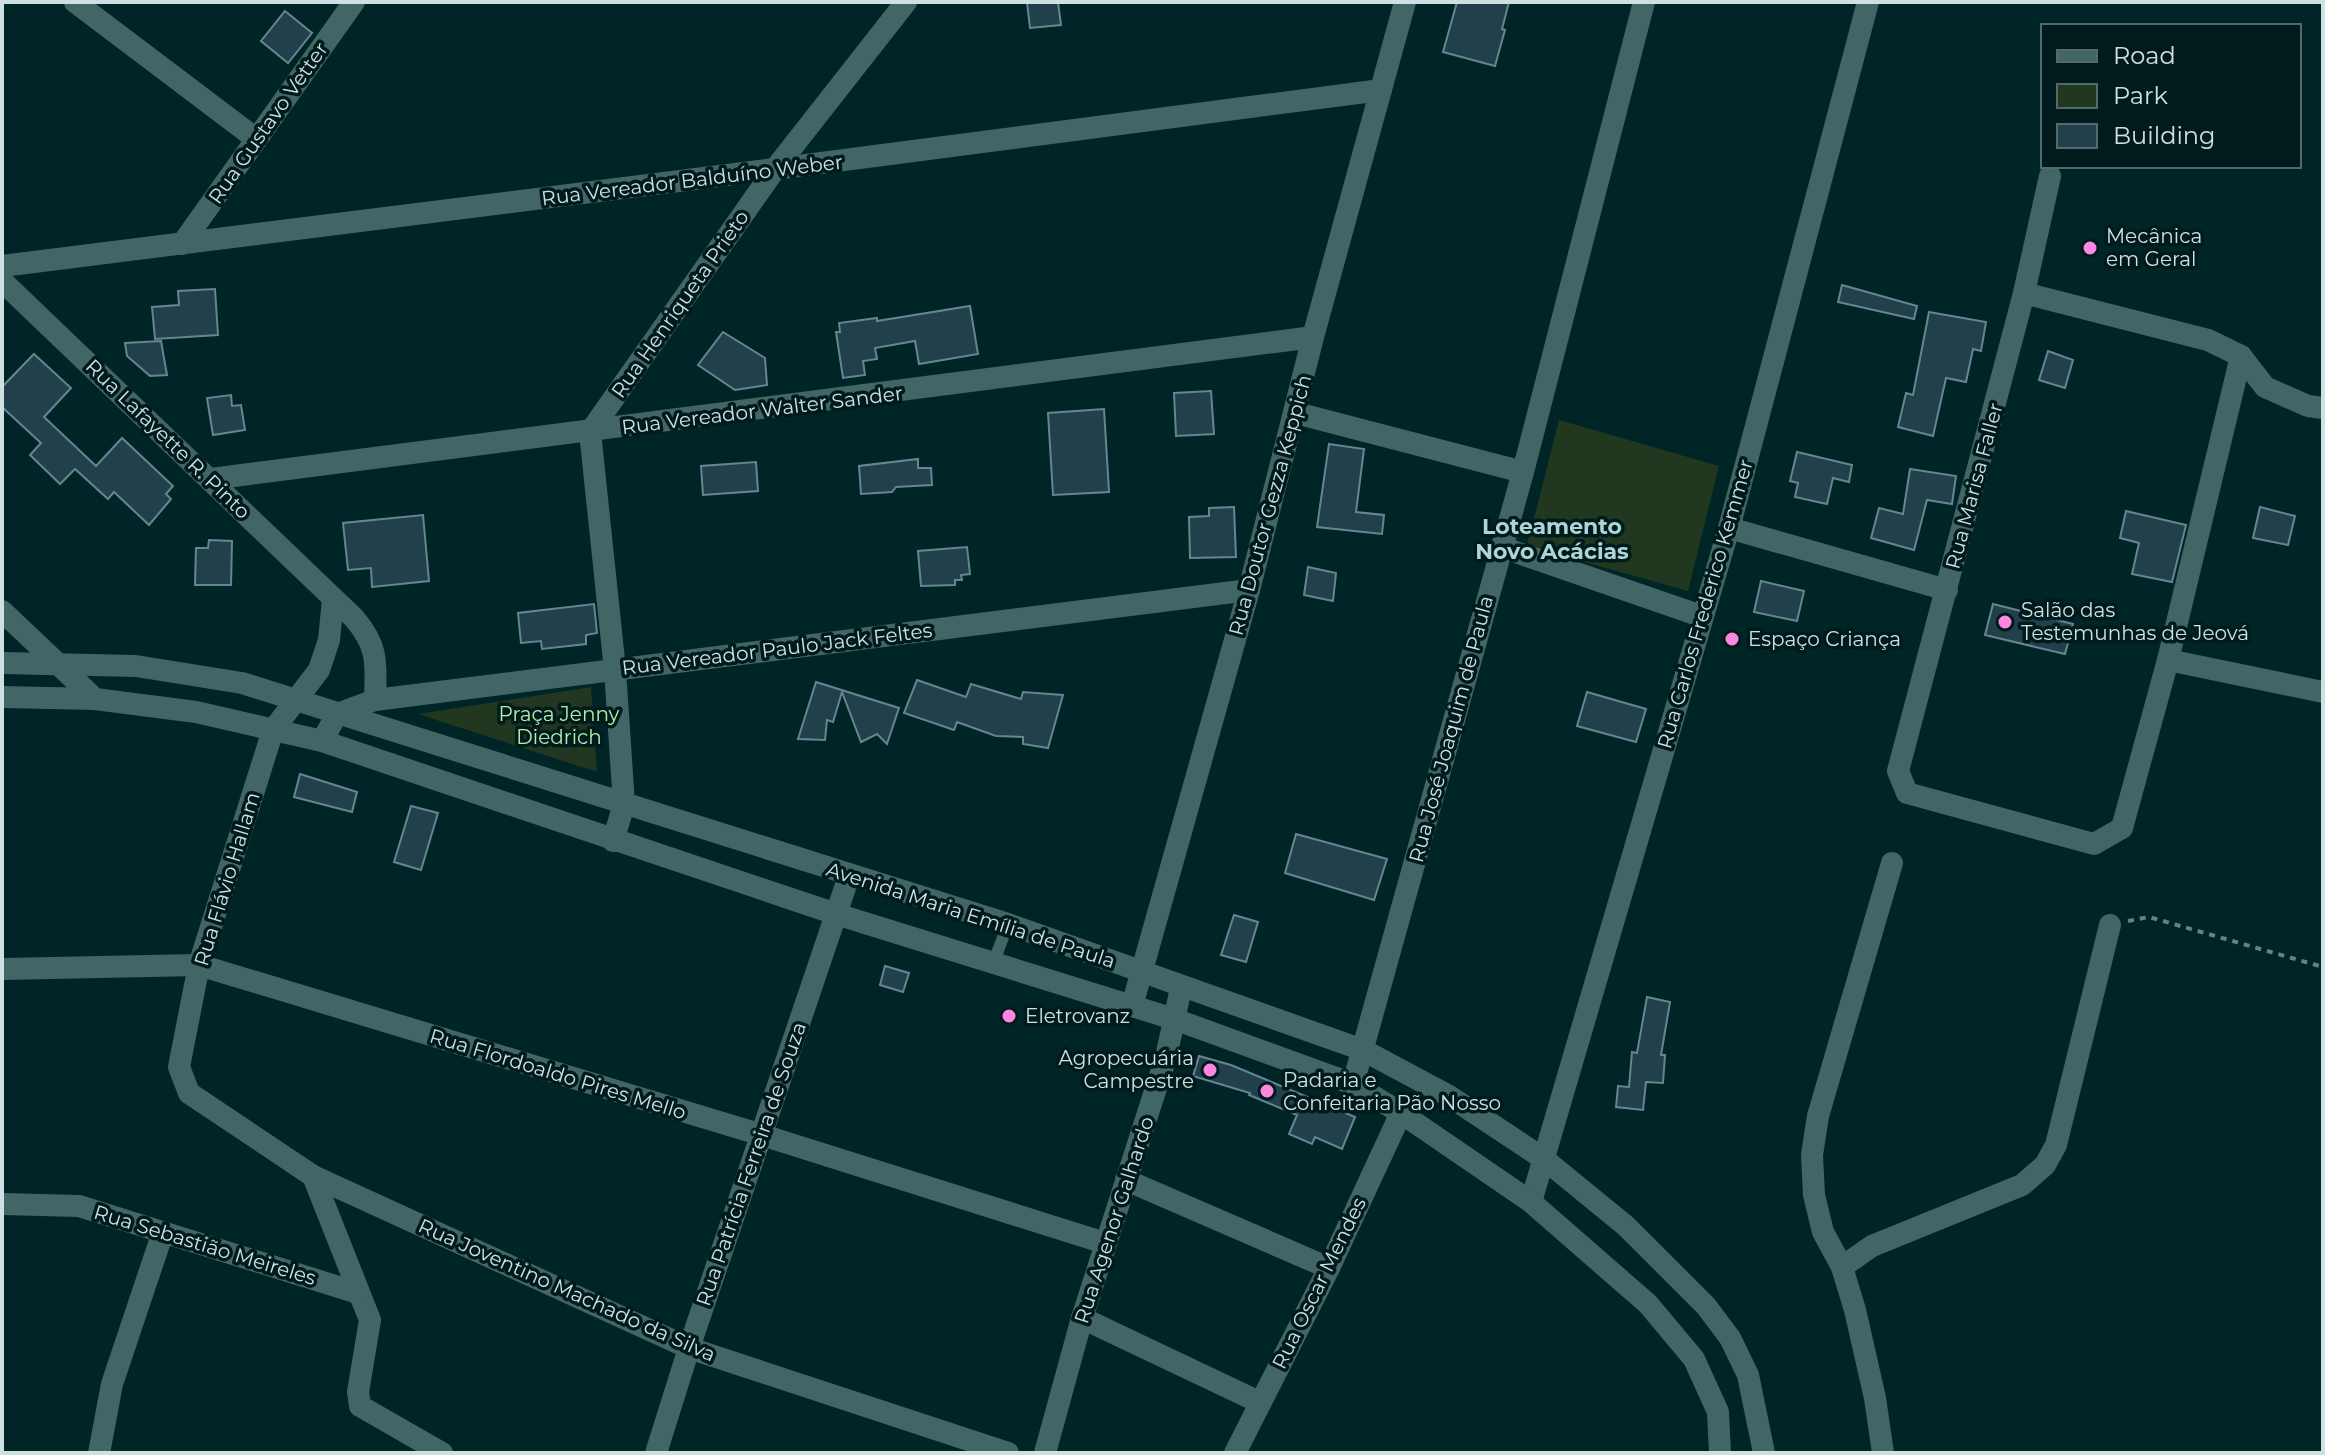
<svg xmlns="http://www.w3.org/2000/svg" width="2325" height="1455" font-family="Montserrat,sans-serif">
<rect width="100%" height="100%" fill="#002526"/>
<!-- green -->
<g fill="#21371f">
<path d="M1559 420 1719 466 1688 591 1527 546Z"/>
<path d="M591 687 597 772 418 714Z"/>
</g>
<!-- building -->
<g fill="#22404b" stroke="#668592" stroke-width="2">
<path d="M1027 2H1058L1061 25 1030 28Z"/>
<path d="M1457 2H1509L1502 29 1505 30 1495 66 1443 52Z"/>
<path d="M285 11 312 33 288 63 261 41Z"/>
<path d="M1842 285 1917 306 1914 319 1838 302Z"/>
<path d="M215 289 218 335 155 339 152 307 179 305 178 291Z"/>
<path d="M970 306 978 354 919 364 915 341 875 348 877 359 863 361 865 375 843 378 836 332H840L839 323 877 318V321Z"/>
<path d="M1929 312 1986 322 1981 351 1973 349 1966 382 1946 378 1933 436 1898 427 1906 393 1913 395Z"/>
<path d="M723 332 765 358 767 385 735 390 698 365Z"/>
<path d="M161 341 167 375 150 376 127 356 125 343Z"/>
<path d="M2048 351 2073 360 2065 388 2039 380Z"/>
<path d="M34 354 71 388 44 417 96 466 122 438 173 486 166 494 171 499 149 525 114 492 108 499 75 469 60 484 30 455 41 443 2 407V387Z"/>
<path d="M1211 391 1214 434 1176 436 1174 393Z"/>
<path d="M231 395 232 406 241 405 245 430 213 435 207 398Z"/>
<path d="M1104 409 1109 492 1053 495 1048 413Z"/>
<path d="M1329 444 1364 449 1356 512 1384 515 1382 534 1317 527Z"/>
<path d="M1797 452 1852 465 1849 482 1833 478 1827 504 1795 497 1798 483 1790 481Z"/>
<path d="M918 459V468H931L932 485 896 487 892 492 861 494 859 466Z"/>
<path d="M756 462 758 491 703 495 701 466Z"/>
<path d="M1910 469 1956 476 1952 504 1927 500 1914 550 1871 538 1879 508 1903 514Z"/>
<path d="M1234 507 1236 557 1190 558 1189 517 1209 516V508Z"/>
<path d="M2260 507 2295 516 2288 545 2253 538Z"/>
<path d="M2126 511 2186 525 2172 582 2132 574 2139 543 2120 538Z"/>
<path d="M423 515 429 581 372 587 371 568 348 570 343 523Z"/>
<path d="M209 540 232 541 231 585H195L196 548H208Z"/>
<path d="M967 547 970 574 961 575 962 580H955V585L921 586 918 551Z"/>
<path d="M1308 567 1336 573 1333 601 1304 595Z"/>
<path d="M1761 581 1804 591 1797 621 1754 612Z"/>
<path d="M594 604 597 633 586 635V644L542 649 541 641 521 643 518 613Z"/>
<path d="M1993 604 2073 624 2065 654 1985 635Z"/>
<path d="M917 680 966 697 971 684 1021 699 1023 692 1063 695 1048 748 1023 744V737L996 736 957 722 954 730 904 713Z"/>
<path d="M816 682 899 708 887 744 877 734 861 742 842 692 833 722 827 720 825 740 798 739Z"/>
<path d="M1587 692 1646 709 1636 742 1577 726Z"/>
<path d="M300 774 357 792 352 812 294 797Z"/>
<path d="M411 806 438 813 421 870 394 862Z"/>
<path d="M1296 834 1387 859 1374 900 1285 873Z"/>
<path d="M1234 915 1258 922 1246 962 1221 955Z"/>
<path d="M885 966 909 973 903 992 880 985Z"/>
<path d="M1647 997 1670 1002 1661 1055H1665L1663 1083 1646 1082 1643 1110 1616 1107 1618 1086 1629 1087 1632 1052 1637 1053Z"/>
<path d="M1199 1056 1231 1065 1355 1117 1342 1149 1315 1137 1312 1144 1289 1134 1297 1115 1249 1095 1250 1093 1193 1076Z"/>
</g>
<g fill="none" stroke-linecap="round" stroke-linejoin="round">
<!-- path -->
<path stroke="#668283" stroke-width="4" stroke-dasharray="6 6" stroke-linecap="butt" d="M2128 921 2149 917 2323 967"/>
<!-- service -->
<path stroke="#426566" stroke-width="12" d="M993 964 1008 924"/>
<!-- minor -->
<g stroke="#426566" stroke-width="22">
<path d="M75 2 255 138"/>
<path d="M2050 176 2024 293 1898 771 1907 793 2094 844 2122 828 2168 660 2241 356"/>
<path d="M182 244 354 2"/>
<path d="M2 266 775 169 1381 90"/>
<path d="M2 281 354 618C379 647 376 664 375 700"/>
<path d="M2024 293 2208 340 2241 356 2265 387 2308 406 2323 408"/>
<path d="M1296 413 1523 472"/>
<path d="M211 479 1313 337"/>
<path d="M1729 528 1947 590"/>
<path d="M1501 547 1701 616"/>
<path d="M333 599 329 640 319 670 273 730 199 965 179 1067 189 1093 313 1176 370 1320 358 1392 360 1406 442 1453"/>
<path d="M2 611 95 699"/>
<path d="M2168 660 2323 692"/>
<path d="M322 741 337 714 375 700 1249 590"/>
<path d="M613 841 624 804 615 670 590 432 775 169 906 2"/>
<path d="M2 969 199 965 762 1135 1105 1243"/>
<path d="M1132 1006 1249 590 1313 337 1405 2"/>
<path d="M1353 1084 1523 472 1644 2"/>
<path d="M313 1176 689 1348 1008 1453"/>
<path d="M1126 1180 1329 1268"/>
<path d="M1531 1202 1729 528 1868 2"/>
<path d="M2 1204 79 1206 358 1293"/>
<path d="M1842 1267 1872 1246 2022 1185 2045 1165 2056 1145 2110 925"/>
<path d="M1082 1318 1259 1402"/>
<path d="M99 1453 112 1384 163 1232"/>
<path d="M656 1453 689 1348 849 876"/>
<path d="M1045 1453 1082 1318 1166 1057 1181 988"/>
<path d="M1235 1453 1329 1268 1401 1113"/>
<path d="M1883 1453 1875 1398 1855 1310 1842 1267 1823 1232 1814 1195 1812 1155 1818 1116 1892 863"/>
</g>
<!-- secondary -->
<g stroke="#426566" stroke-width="22">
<path d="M2 663 136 666 242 683 1008 924 1363 1050 1449 1096 1544 1159 1626 1226 1706 1306 1730 1338 1748 1375 1764 1453"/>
<path d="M2 697 95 699 196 712 322 741 836 914 1174 1019 1353 1084 1401 1113 1531 1202 1648 1304 1694 1359 1718 1412 1720 1453"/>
</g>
</g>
<!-- markers -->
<g fill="#fd86e1" stroke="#011a1b" stroke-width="3">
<circle cx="2090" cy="248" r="8"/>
<circle cx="2005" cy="622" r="8"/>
<circle cx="1732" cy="639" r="8"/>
<circle cx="1009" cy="1016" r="8"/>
<circle cx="1210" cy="1070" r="8"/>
<circle cx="1267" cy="1091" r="8"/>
</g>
<g text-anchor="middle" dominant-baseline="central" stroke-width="7" stroke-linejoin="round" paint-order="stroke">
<!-- street labels -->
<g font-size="20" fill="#cee1e1" stroke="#011a1b">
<text transform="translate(268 123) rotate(-55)">Rua Gustavo Vetter</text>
<text transform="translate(692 180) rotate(-7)">Rua Vereador Balduíno Weber</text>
<text transform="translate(680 304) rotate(-55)">Rua Henriqueta Prieto</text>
<text transform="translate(762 410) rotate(-7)">Rua Vereador Walter Sander</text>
<text transform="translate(168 439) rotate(44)">Rua Lafayette R. Pinto</text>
<text transform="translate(1974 486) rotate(-75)">Rua Marisa Faller</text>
<text transform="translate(1270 505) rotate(-75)">Rua Doutor Gezza Keppich</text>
<text transform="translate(1705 604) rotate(-74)">Rua Carlos Frederico Kemmer</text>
<text transform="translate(777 649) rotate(-7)">Rua Vereador Paulo Jack Feltes</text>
<text transform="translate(1451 729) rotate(-75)">Rua José Joaquim de Paula</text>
<text transform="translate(227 879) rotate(-73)">Rua Flávio Hallam</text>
<text transform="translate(971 915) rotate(18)">Avenida Maria Emília de Paula</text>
<text transform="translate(558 1074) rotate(17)">Rua Flordoaldo Pires Mello</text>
<text transform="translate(751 1164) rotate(-71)">Rua Patrícia Ferreira de Souza</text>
<text transform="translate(1114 1220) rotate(-72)">Rua Agenor Galhardo</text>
<text transform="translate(205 1245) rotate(17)">Rua Sebastião Meireles</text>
<text transform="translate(1319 1283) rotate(-64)">Rua Oscar Mendes</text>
<text transform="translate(567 1290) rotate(24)">Rua Joventino Machado da Silva</text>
</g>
<!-- poi labels -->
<g font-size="20" fill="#cee1e1" stroke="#011a1b" text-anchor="start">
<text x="2106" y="236">Mecânica<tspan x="2106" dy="23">em Geral</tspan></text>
<text x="2021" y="610">Salão das<tspan x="2021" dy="23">Testemunhas de Jeová</tspan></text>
<text x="1748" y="639">Espaço Criança</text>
<text x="1025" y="1016">Eletrovanz</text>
<text x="1194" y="1058" text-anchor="end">Agropecuária<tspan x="1194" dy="23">Campestre</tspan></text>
<text x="1283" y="1080">Padaria e<tspan x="1283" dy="23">Confeitaria Pão Nosso</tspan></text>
</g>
<!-- park labels -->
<g font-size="20" fill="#b0eeaa" stroke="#011a1b">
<text x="559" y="714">Praça Jenny<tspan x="559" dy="23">Diedrich</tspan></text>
</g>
<!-- neighbourhood labels -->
<g font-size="22" font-weight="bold" fill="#aed5d6" stroke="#011a1b">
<text x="1552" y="526">Loteamento<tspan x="1552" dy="25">Novo Acácias</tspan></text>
</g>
</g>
<!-- border -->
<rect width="2325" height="1455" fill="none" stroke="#cee1e1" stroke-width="8"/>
<!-- legend -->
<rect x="2041" y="24" width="260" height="144" fill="#011a1b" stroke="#536a6a" stroke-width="2"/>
<rect x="2057" y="50" width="40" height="12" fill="#426566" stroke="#536a6a" stroke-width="2"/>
<text x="2113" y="64" font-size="24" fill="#cee1e1">Road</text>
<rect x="2057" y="84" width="40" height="24" fill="#21371f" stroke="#536a6a" stroke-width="2"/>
<text x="2113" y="104" font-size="24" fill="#cee1e1">Park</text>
<rect x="2057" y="124" width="40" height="24" fill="#22404b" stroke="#536a6a" stroke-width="2"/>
<text x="2113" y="144" font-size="24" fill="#cee1e1">Building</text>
</svg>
